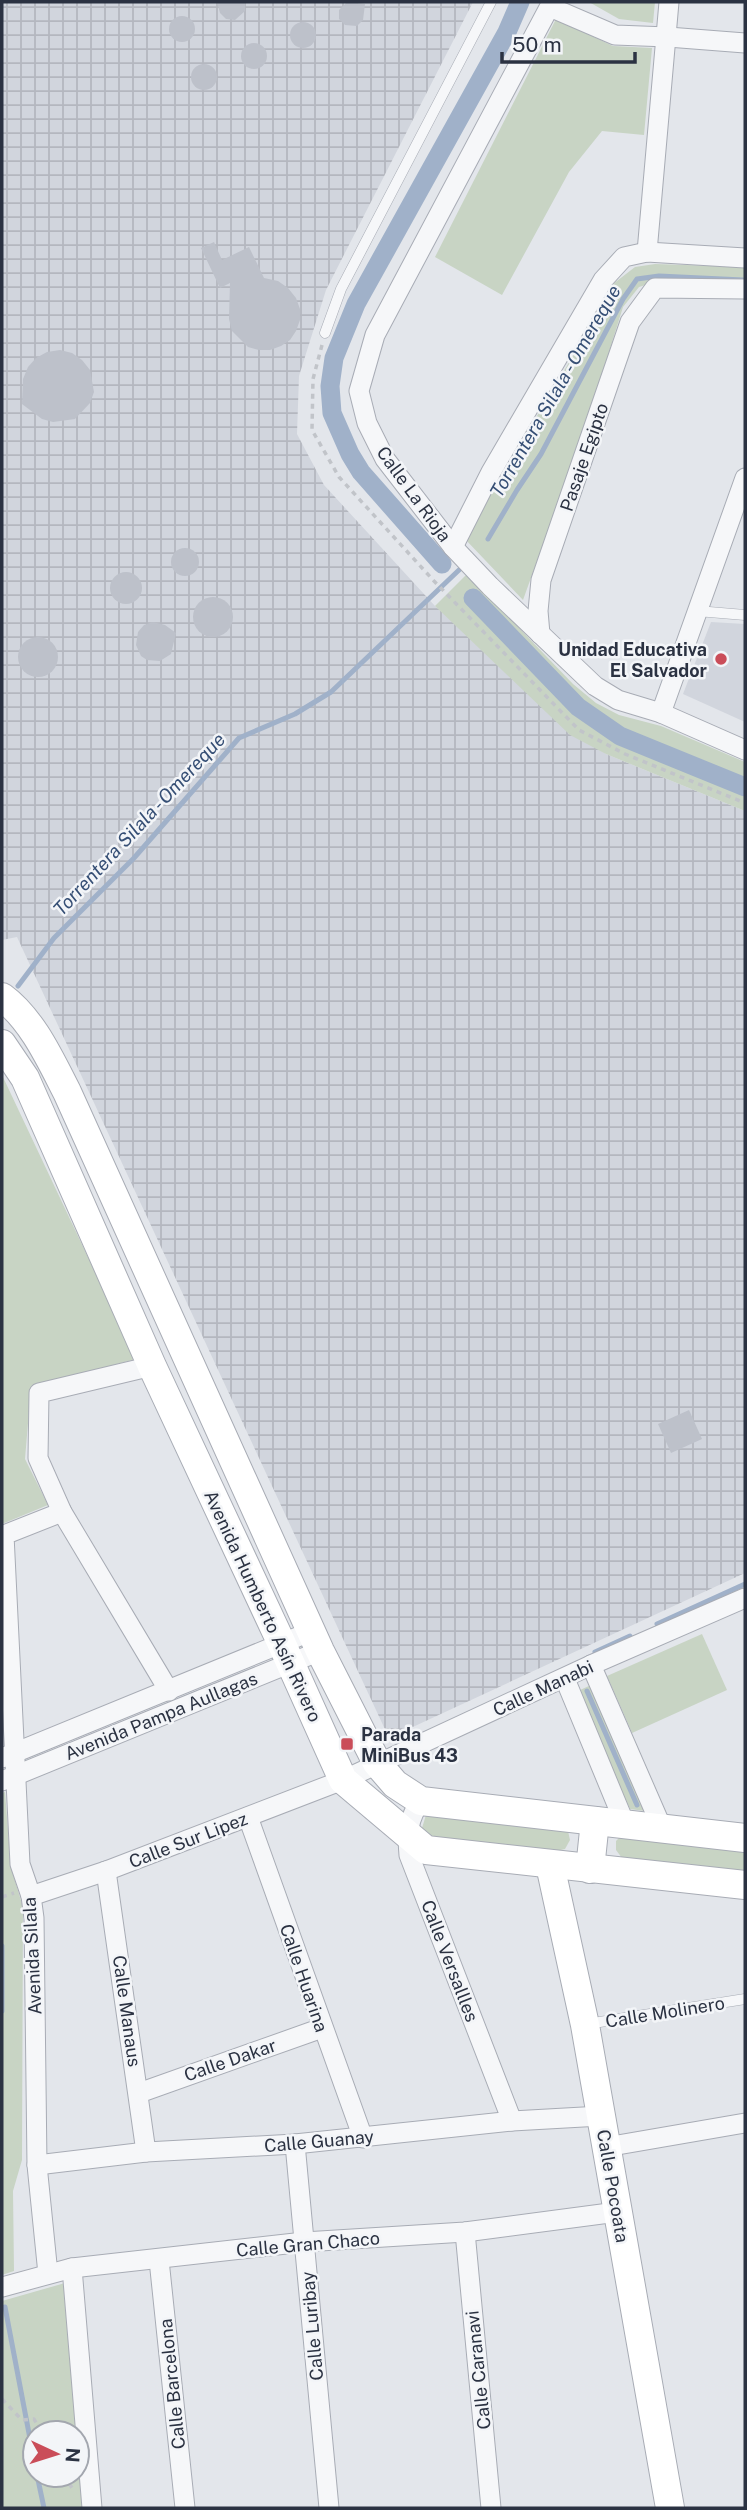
<svg xmlns="http://www.w3.org/2000/svg" width="747" height="2510" font-family="'Public Sans',sans-serif">
<defs>
<pattern id="industrial-grid" width="8" height="8" patternUnits="userSpaceOnUse" patternTransform="scale(1.75)"><rect width="8" height="8" fill="#d1d5dd"/><path d="M0 4h8M4 0v8" fill="none" stroke="#b4b7bf"/></pattern>
</defs>
<rect width="100%" height="100%" fill="#e3e6eb"/>
<!-- built -->
<path fill="#d1d5dd" d="M711 622 745 624V722L683 694Z"/>
<!-- industrial -->
<path fill="url(#industrial-grid)" d="M2 2H473L326 290 299 376 297 434 324 485 435 606 606 754 745 811V1573L389 1738 17 937 2 940Z"/>
<!-- grass -->
<g fill="#c8d4c4">
<path d="M589 2H655L653 23 619 19Z"/>
<path d="M556 19 613 46 652 48 644 135 602 131 569 172 502 295 435 257Z"/>
<path d="M655 264 745 267V285L655 282 639 287 623 307 589 416 523 600 464 538 580 344 613 284 635 267Z"/>
<path d="M467 574 573 684 596 703 619 715 661 726 745 762V811L606 754 570 735 435 606Z"/>
<path d="M2 1075 136 1359 31 1387 25 1459 48 1505 2 1524Z"/>
<path d="M702 1634 727 1690 632 1733 607 1676Z"/>
<path d="M591 1685 645 1811 630 1809 578 1691Z"/>
<path d="M5 1792 11 1868 23 1907 22 2160 13 2191 14 2271 2 2275V1793Z"/>
<path d="M426 1815 568 1831 570 1840 565 1849 556 1851 433 1837 425 1833 422 1828Z"/>
<path d="M620 1837 745 1847V1872L622 1858 616 1850V1841Z"/>
<path d="M65 2283 77 2433H35V2475H77V2437L83 2508H2V2301Z"/>
</g>
<g fill="none" stroke-linecap="round" stroke-linejoin="round">
<!-- stream -->
<g stroke="#a0b1c9" stroke-width="5">
<path d="M488 539 517 490 541 454 623 299 637 279 659 276 743 280"/>
<path d="M18 986 54 938 134 858 239 738 295 714 331 692 459 570"/>
<path d="M657 1624 745 1584"/>
<path d="M595 1652 630 1636"/>
<path d="M587 1691 637 1805"/>
<path d="M2 1946V2011"/>
<path d="M5 2307 35 2465"/>
<path d="M37 2475 44 2508"/>
</g>
<!-- canal -->
<g stroke="#a0b1c9" stroke-width="19">
<path d="M442 564 361 472 350 454 332 413 330 386 334 358 356 304 507 32 520 2"/>
<path d="M473 598 578 707 620 736 745 787"/>
</g>
</g>
<!-- building -->
<g fill="#bdc1ca">
<path d="M217 2H245V11L235 20 226 19 220 13Z"/>
<path d="M347 2 365 4 363 20 357 26 345 25 339 19V10Z"/>
<circle cx="182" cy="29" r="13"/>
<circle cx="303" cy="35" r="13"/>
<circle cx="254" cy="56" r="13"/>
<circle cx="204" cy="77" r="13"/>
<path d="M214 242 222 260 249 247 264 278 278 281 288 288 296 298 300 309V320L296 331 290 340 281 346 270 350H259L248 347 232 331 229 319 230 283 220 288 201 248Z"/>
<path d="M60 350 72 353 82 360 90 370 94 392 90 403 75 419 53 422 42 419 22 404 23 379 28 367 36 358 47 352Z"/>
<circle cx="185" cy="562" r="14"/>
<circle cx="126" cy="588" r="16"/>
<circle cx="213" cy="617" r="20"/>
<path d="M153 622 165 625 176 633 171 654 160 661 147 660 141 656 136 645 138 632 144 625Z"/>
<circle cx="38" cy="657" r="20"/>
<path d="M689 1410 702 1439 671 1453 658 1424Z"/>
</g>
<g fill="none" stroke-linecap="round" stroke-linejoin="round">
<defs>
<g id="lane">
<path d="M325 333 341 289 491 2"/>
<path d="M697 611 745 615"/>
<path d="M587 2024 745 1999"/>
</g>
<g id="street">
<path d="M552 2 375 335 359 391 367 423 385 459 453 547 490 586 595 686 618 700 661 713 745 750"/>
<path d="M550 7 615 35 668 37 745 43"/>
<path d="M647 252 669 2"/>
<path d="M453 547 491 472 603 280 624 257 647 252 745 258"/>
<path d="M540 634 538 611 541 580 630 322 655 288 745 289"/>
<path d="M661 713 745 478"/>
<path d="M152 1366 39 1393 38 1458 62 1512 169 1691"/>
<path d="M591 1665 662 1828"/>
<path d="M565 1679 625 1824"/>
<path d="M2 1758 312 1631"/>
<path d="M2 1781 320 1651"/>
<path d="M421 1801C408 1818 407 1834 409 1855L512 2121"/>
<path d="M248 1817 363 2138"/>
<path d="M106 1871 146 2152"/>
<path d="M31 1896 106 1871 343 1780 591 1665 745 1598"/>
<path d="M139 2093 322 2028"/>
<path d="M295 2144 329 2508"/>
<path d="M606 2147 745 2123"/>
<path d="M37 2165 146 2152 295 2144 512 2121 601 2116"/>
<path d="M465 2232 491 2508"/>
<path d="M159 2260 185 2508"/>
<path d="M72 2268 92 2508"/>
<path d="M48 2274 37 2165 34 1918 31 1896 20 1864 4 1535 62 1512"/>
<path d="M2 2287 72 2268 304 2242 465 2232 617 2212"/>
</g>
<g id="secondary">
<path d="M2 997C32 1019 50 1059 67 1092L320 1651 377 1763 395 1784 421 1801 745 1838"/>
<path d="M2 1044 25 1078 152 1366 281 1642 343 1780 426 1850 745 1885"/>
<path d="M550 1865 585 2025 670 2508"/>
<path d="M590 1869 595 1821"/>
</g>
</defs>
<!-- lane casing -->
<use href="#lane" stroke="#a8acb5" stroke-width="11"/>
<!-- street casing -->
<use href="#street" stroke="#a8acb5" stroke-width="21"/>
<!-- secondary casing -->
<use href="#secondary" stroke="#a8acb5" stroke-width="30"/>
<!-- path -->
<g stroke="#c1c4c9" stroke-width="3.5" stroke-dasharray="5 5" stroke-linecap="butt">
<path d="M322 345 313 379 312 430 339 477 434 581 579 730 625 754 745 803"/>
<path d="M2 1897 14 1893"/>
<path d="M2 2399 22 2420 34 2419 42 2433"/>
<path d="M64 2475 72 2488"/>
</g>
<!-- lane -->
<use href="#lane" stroke="#f6f7f9" stroke-width="10"/>
<!-- street -->
<use href="#street" stroke="#f6f7f9" stroke-width="19"/>
<!-- secondary -->
<use href="#secondary" stroke="#fff" stroke-width="28"/>
</g>
<!-- markers -->
<g fill="#ca4d59" stroke="#f3f5f8" stroke-width="2.5">
<circle cx="721" cy="659" r="7"/>
<rect x="340" y="1737" width="14" height="14" rx="3.5"/>
</g>
<g text-anchor="middle" dominant-baseline="central" stroke-width="5" stroke-linejoin="round" paint-order="stroke">
<!-- street labels -->
<g font-size="18" fill="#2b3242" stroke="#f3f5f8">
<text transform="translate(584 457) rotate(-71)">Pasaje Egipto</text>
<text transform="translate(414 494) rotate(54)">Calle La Rioja</text>
<text transform="translate(263 1606) rotate(65)">Avenida Humberto Asín Rivero</text>
<text transform="translate(543 1688) rotate(-25)">Calle Manabi</text>
<text transform="translate(161 1716) rotate(-22)">Avenida Pampa Aullagas</text>
<text transform="translate(188 1840) rotate(-21)">Calle Sur Lipez</text>
<text transform="translate(32 1956) rotate(-93)">Avenida Silala</text>
<text transform="translate(450 1961) rotate(69)">Calle Versallles</text>
<text transform="translate(304 1978) rotate(71)">Calle Huarina</text>
<text transform="translate(127 2011) rotate(82)">Calle Manaus</text>
<text transform="translate(665 2012) rotate(-9)">Calle Molinero</text>
<text transform="translate(230 2060) rotate(-19)">Calle Dakar</text>
<text transform="translate(319 2141) rotate(-5)">Calle Guanay</text>
<text transform="translate(613 2186) rotate(80)">Calle Pocoata</text>
<text transform="translate(308 2244) rotate(-5)">Calle Gran Chaco</text>
<text transform="translate(312 2326) rotate(-95)">Calle Luribay</text>
<text transform="translate(478 2370) rotate(-96)">Calle Caranavi</text>
<text transform="translate(172 2384) rotate(-96)">Calle Barcelona</text>
</g>
<!-- poi labels -->
<g font-size="18" font-weight="bold" fill="#2b3242" stroke="#f3f5f8" text-anchor="end">
<text x="707" y="649">Unidad Educativa<tspan x="707" dy="21">El Salvador</tspan></text>
<text x="361" y="1734" text-anchor="start">Parada<tspan x="361" dy="21">MiniBus 43</tspan></text>
</g>
<!-- water labels -->
<g font-size="19" font-style="italic" fill="#364f75" stroke="#f3f5f8">
<text transform="translate(555 391) rotate(-60)">Torrentera Silala - Omereque</text>
<text transform="translate(139 824) rotate(-47)">Torrentera Silala - Omereque</text>
</g>
</g>
<!-- border -->
<rect width="747" height="2510" fill="none" stroke="#2b3242" stroke-width="7"/>
<!-- north arrow -->
<g transform="translate(56 2454) rotate(94)"><circle r="33" fill="#f3f5f8" stroke="#a3a7af" stroke-width="2"/>
<path d="M0-5L12 26L0 18L-12 26Z" fill="#ca4d59"/>
<text y="-10" font-size="19" font-weight="bold" text-anchor="middle" fill="#2b3242">N</text>
</g>
<!-- scale -->
<path d="M502 52v10h133v-10" fill="none" stroke="#2b3242" stroke-width="3.5"/>
<text x="512" y="52" font-size="21" fill="#2b3242" stroke="#f3f5f8" stroke-width="5" paint-order="stroke">50 m</text>
</svg>
